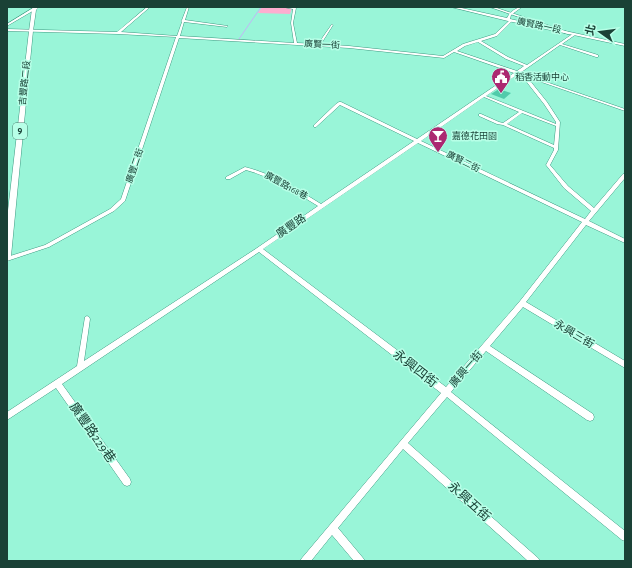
<svg xmlns="http://www.w3.org/2000/svg" width="632" height="568" font-family="'Alegreya Sans','Noto Sans TC',sans-serif">
<rect width="100%" height="100%" fill="#99f5d8"/>
<!-- green -->
<path fill="#fdaed0" d="M262 7 292 8 290 14 258 13Z"/>
<g fill="none" stroke-linecap="round" stroke-linejoin="round">
<!-- stream -->
<path stroke="#c1b6f6" stroke-width="1" d="M239 39 261 7"/>
</g>
<!-- building -->
<path fill="#50cbaa" d="M499 89 511 93 504 99 491 94Z"/>
<g fill="none" stroke-linecap="round" stroke-linejoin="round">
<defs>
<g id="minor">
<path d="M147 7H150L121 32 177 36 182 22 181 21 182 20 187 7H189L185 20 228 26 227 27 184 22 180 36 294 43 291 23 293 9 283 7H293L296 8 293 23 297 43 318 44 332 24 333 25 321 44 349 46 443 56 463 44 495 34 511 19 512 21 497 36 481 41 508 57 527 65 574 33 575 35 562 44 598 55V57H596L560 45 520 73 625 109V111L527 77 547 102 560 122 558 150 550 165 568 186 594 208 623 174H625V178L589 221 625 239V243L586 225 526 302 625 361V368L523 307 490 346 593 414 594 417 593 420 590 421 587 420 486 351 451 392 625 531V541L622 540 447 397 408 443 538 558 540 561H528L403 449 338 528 363 558 365 561H354L332 535 311 561H300L302 558 441 393 259 252 62 384 130 479 131 482 130 485 127 486 124 485 56 388 7 420V412L77 366 85 317 87 316 89 317 90 319 84 361 257 248 318 206C295 192 272 177 246 170L230 179H226V177L245 167C273 174 297 189 321 204L414 141 340 105 316 127H314V125L336 104 339 102H341L417 139 514 73 454 52 444 58 349 48 179 38 125 201 114 211 49 247 7 261V257L45 245 110 209 121 199 176 37 118 34 7 31V29L117 32ZM478 42 506 59 524 66 517 71 457 51 465 46ZM518 74 522 76 544 104 556 122V124L486 96ZM484 97 519 112 503 123 499 122 481 114H479V116L497 124 503 125 554 148V150L546 165 564 188 591 211 585 219 421 141ZM522 113 556 126 554 145 507 124ZM418 143 582 222 520 301 446 387 263 249Z"/>
<path d="M490 7H494L571 33 568 34Z"/>
</g>
<g id="tertiary">
<path d="M451 7H457L507 18C509 13 516 7 522 7L511 15 510 19 625 44V46L508 21Z"/>
<path d="M33 8 36 9 7 26V24Z"/>
</g>
<path id="primary" d="M34 7H39L36 10 33 31 11 256 7 259V219L29 31 32 9Z"/>
</defs>
<!-- minor casing -->
<use href="#minor" stroke="#3e9b82" stroke-width="1"/>
<!-- tertiary casing -->
<use href="#tertiary" stroke="#3e9b82" stroke-width="1"/>
<!-- primary casing -->
<use href="#primary" stroke="#3e9b82" stroke-width="1"/>
<!-- minor -->
<use href="#minor" fill="#fff" fill-rule="evenodd"/>
<!-- tertiary -->
<use href="#tertiary" fill="#fff" fill-rule="evenodd"/>
<!-- primary -->
<use href="#primary" fill="#fff" fill-rule="evenodd"/>
</g>
<!-- icons -->
<defs>
<symbol id="civic-pin" viewBox="-11 -11 22 30"><path d="M0 17L-7.5 6A9.5 9.5 0 1 1 7.5 6Z" fill="#ac2871" stroke="#b7ffe7"/><path d="M-.6-6.5H3V-4.5H.6V-3L4-1V1h2V6H-6V1h2V-1L-.6-3ZM-1.2 2.5V6h2.4V2.5Z" fill="#fff"/></symbol>
<symbol id="bar-pin" viewBox="-11 -11 22 30"><path d="M0 17L-7.5 6A9.5 9.5 0 1 1 7.5 6Z" fill="#ac2871" stroke="#b7ffe7"/><path d="M-6-5H6L.8 .8V4.5H3.5V6h-7V4.5H-.8V.8Z" fill="#fff"/></symbol>
</defs>
<g fill-rule="evenodd">
<use href="#civic-pin" x="490" y="66" width="22" height="30"/>
<use href="#bar-pin" x="427" y="125" width="22" height="30"/>
</g>
<g text-anchor="middle" dominant-baseline="central" stroke-width="3" stroke-linejoin="round" paint-order="stroke">
<!-- far-street labels -->
<g font-size="9" fill="#1a4136" stroke="#b7ffe7">
<text transform="translate(539 26) rotate(12)">廣賢路一段</text>
<text transform="translate(322 45) rotate(3)">廣賢一街</text>
<text transform="translate(25 83) rotate(-84)">吉豐路二段</text>
<text transform="translate(463 162) rotate(26)">廣賢二街</text>
<text transform="translate(135 166) rotate(-71)">廣豐二街</text>
<text transform="translate(286 186) rotate(29)">廣豐路168巷</text>
</g>
<!-- far-poi labels -->
<g font-size="9" fill="#1a4136" stroke="#b7ffe7" text-anchor="start">
<text x="515" y="77">稻香活動中心</text>
<text x="452" y="136">嘉德花田園</text>
</g>
<!-- shield labels -->
<rect fill="#b7ffe7" stroke="#497a6b" stroke-width="1" x="13" y="123" width="14" height="16" rx="3"/>
<g font-size="10" font-weight="bold" fill="#1a4136">
<text x="20" y="131">9</text>
</g>
<!-- street labels -->
<g font-size="11" fill="#1a4136" stroke="#b7ffe7">
<text transform="translate(291 226) rotate(-34)">廣豐路</text>
<text transform="translate(574 334) rotate(31)">永興三街</text>
<text transform="translate(466 369) rotate(-49)">廣興一街</text>
</g>
<!-- near-street labels -->
<g font-size="13" fill="#1a4136" stroke="#b7ffe7">
<text transform="translate(415 369) rotate(38)">永興四街</text>
<text transform="translate(92 433) rotate(55)">廣豐路229巷</text>
<text transform="translate(469 502) rotate(42)">永興五街</text>
</g>
</g>
<!-- border -->
<rect width="632" height="568" fill="none" stroke="#1a4136" stroke-width="16"/>
<!-- north arrow -->
<g transform="translate(600 32) rotate(284)" stroke="#b7ffe7" stroke-width="3" paint-order="stroke">
<path d="M0-3L7 15L0 10L-7 15Z" fill="#1a4136"/>
<text y="-6" font-size="11" font-weight="bold" text-anchor="middle" fill="#1a4136">北</text>
</g>
</svg>
